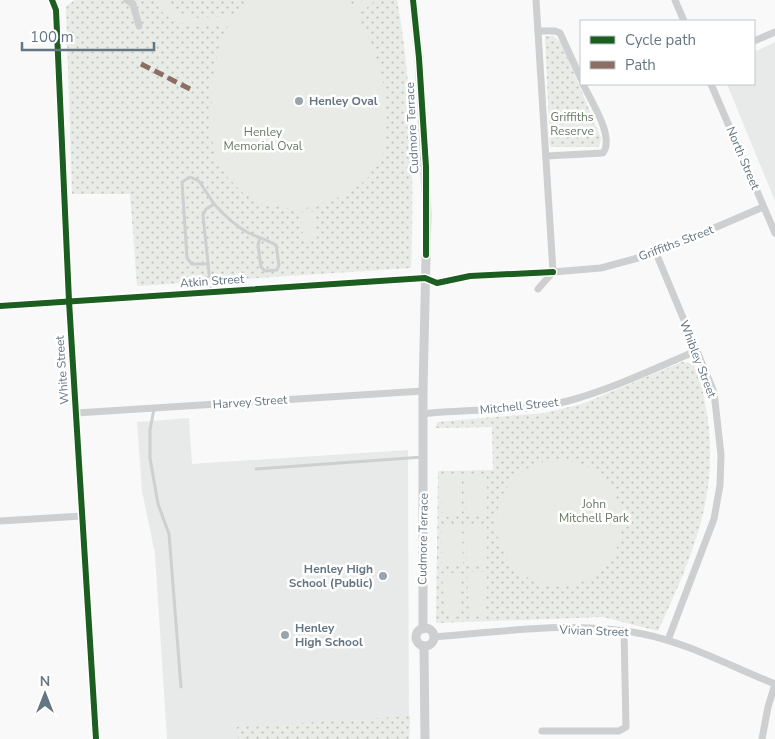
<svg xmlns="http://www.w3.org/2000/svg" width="775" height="739" font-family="'Nunito Sans',sans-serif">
<defs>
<pattern id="grass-dots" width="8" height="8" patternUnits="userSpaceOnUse" patternTransform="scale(1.25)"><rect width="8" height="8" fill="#e8ebe6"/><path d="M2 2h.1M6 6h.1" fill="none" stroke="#c0c3c0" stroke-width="1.8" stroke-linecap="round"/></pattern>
</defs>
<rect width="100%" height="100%" fill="#f9f9f9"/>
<!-- built -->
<g fill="#e8e9e9">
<path d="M775 42V201L727 84H754V52Z"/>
<path d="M189 418 192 464 408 450 409 739H167L155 554 142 491 137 422Z"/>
</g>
<!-- grass -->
<g fill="url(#grass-dots)">
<path d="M75 0H397C413 85 414 182 411 268L137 286 130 194H72L66 6Z"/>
<path d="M545 36H553L561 42 601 138 599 147H550Z"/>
<path d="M682 362 693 363C701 379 704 396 707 414 720 496 691 559 658 631L603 617 436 623 438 471 493 470 492 427 436 428 437 422 544 413 582 404Z"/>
<path d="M410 716 409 739H238L237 727Z"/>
</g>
<!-- pitch -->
<g fill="#e8ebe6">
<path d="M154 0H165L174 10 193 18 234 16 251 0H342L350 6 360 0H376L358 15 372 45 382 75 387 117 384 152 367 179 349 193 317 206 296 210 263 204 243 193 227 177 216 158 209 125 212 104 211 84 221 39 229 24C198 24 172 33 154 0Z"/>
<path d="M301 212H315L317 240 303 241Z"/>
<circle cx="559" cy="523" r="63"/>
<path d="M441 476H462V516L442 517Z"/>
<path d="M466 476H487V516H467Z"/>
<path d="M462 524 463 565H442V525Z"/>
<path d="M466 524H487V564L467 565Z"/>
<path d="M467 572H487V591H484V614H469Z"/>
<path d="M442 573H462L459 614H445Z"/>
</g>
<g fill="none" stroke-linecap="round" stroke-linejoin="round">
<!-- service -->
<g stroke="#cecfd0" stroke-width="3">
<path d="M208 264H192L187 258 182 182 190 177 199 181 214 204"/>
<path d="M211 292 203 215 206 209 214 204C224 215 234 225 247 232 257 237 267 240 276 245L279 265 277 270 265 271 261 267 258 245 260 238"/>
<path d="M154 409 150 430V458L158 504 169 534 181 687"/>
<path d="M256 469 423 457"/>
</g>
<!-- minor -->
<g stroke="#cecfd0" stroke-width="7">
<path d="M52 0 56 10 69 301 96 739"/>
<path d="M127 0 133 4 139 26"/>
<path d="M536 0 553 272"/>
<path d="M675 0 684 21"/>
<path d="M538 31H555L560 33 581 79"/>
<path d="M754 41 775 32"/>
<path d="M711 84 775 233"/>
<path d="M546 156 603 153C615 137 591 101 583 84"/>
<path d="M656 253 714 392 721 455 720 485 714 519 668 640"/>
<path d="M553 272 601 268 656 253 763 207"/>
<path d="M538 289 553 272"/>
<path d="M0 306 425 278"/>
<path d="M76 413 423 391"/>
<path d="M423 414C471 408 521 413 568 401 612 389 654 369 696 351"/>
<path d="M0 521 82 516"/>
<path d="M434 637C502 632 575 620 643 634 688 643 732 667 775 684"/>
<path d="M542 731H619L626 727 624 630"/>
<path d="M762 739 768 707 775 684"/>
</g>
<!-- tertiary -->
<g stroke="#cecfd0" stroke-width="9">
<path d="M413 0 419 58 427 214 423 391V629"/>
<circle cx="425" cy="637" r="9"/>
<path d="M424 646 425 739"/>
</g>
<!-- quiet -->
<path stroke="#8d6e63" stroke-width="5" stroke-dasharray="10 5" stroke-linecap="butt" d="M141 64 194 91"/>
<defs>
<g id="cycleway">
<path d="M52 0 56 10 69 301 96 739"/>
<path d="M413 0 419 58 426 167V255"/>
<path d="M0 306 425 278 437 283 470 276 553 272"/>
</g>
</defs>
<!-- cycleway casing -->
<use href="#cycleway" stroke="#fff" stroke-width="9"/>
<!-- cycleway -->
<use href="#cycleway" stroke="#1b5e20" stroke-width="6"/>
</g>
<!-- markers -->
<g fill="#99a4ac" stroke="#fff" stroke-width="2">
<circle cx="299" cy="101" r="5"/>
<circle cx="383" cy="576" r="5"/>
<circle cx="285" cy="635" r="5"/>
</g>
<g text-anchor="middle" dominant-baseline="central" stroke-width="5" stroke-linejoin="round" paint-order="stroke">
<!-- poi labels -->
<g font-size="12" font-weight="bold" fill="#657683" stroke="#fff" text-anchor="start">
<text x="309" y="101">Henley Oval</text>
<text x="373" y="569" text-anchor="end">Henley High<tspan x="373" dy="14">School (Public)</tspan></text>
<text x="295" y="628">Henley<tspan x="295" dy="14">High School</tspan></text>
</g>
<!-- park labels -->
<g font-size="12" fill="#687a64" stroke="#fff">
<text x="572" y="117">Griffiths<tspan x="572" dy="14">Reserve</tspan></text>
<text x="263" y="132">Henley<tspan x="263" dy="14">Memorial Oval</tspan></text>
<text x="594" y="504">John<tspan x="594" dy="14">Mitchell Park</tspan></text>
</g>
<!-- street labels -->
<g font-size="12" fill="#657683" stroke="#fff">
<text transform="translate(412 128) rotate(-93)">Cudmore Terrace</text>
<text transform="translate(743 158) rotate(67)">North Street</text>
<text transform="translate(676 243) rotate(-21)">Griffiths Street</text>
<text transform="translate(212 281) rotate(-4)">Atkin Street</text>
<text transform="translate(698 359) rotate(69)">Whibley Street</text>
<text transform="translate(62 370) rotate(-94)">White Street</text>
<text transform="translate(250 402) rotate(-4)">Harvey Street</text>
<text transform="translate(519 406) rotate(-6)">Mitchell Street</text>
<text transform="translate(423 539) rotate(-89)">Cudmore Terrace</text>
<text transform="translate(594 631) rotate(2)">Vivian Street</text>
</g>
</g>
<!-- legend -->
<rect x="580" y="20" width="175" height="65" fill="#ffffff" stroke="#c1c8cd"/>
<rect x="590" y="36" width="25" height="8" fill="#1b5e20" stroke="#c1c8cd"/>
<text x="625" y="45" font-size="15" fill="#657683">Cycle path</text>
<rect x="590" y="61" width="25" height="8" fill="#8d6e63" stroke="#c1c8cd"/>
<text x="625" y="70" font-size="15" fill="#657683">Path</text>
<!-- north arrow -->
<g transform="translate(45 694)" stroke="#ffffff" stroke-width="4" paint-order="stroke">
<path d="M0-4L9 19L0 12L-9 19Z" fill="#657683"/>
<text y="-8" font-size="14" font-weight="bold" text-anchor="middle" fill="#657683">N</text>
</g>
<!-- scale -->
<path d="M22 42v8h132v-8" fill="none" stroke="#657683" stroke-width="2.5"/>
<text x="30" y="42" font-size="15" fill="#657683" stroke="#ffffff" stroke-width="4" paint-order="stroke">100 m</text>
</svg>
